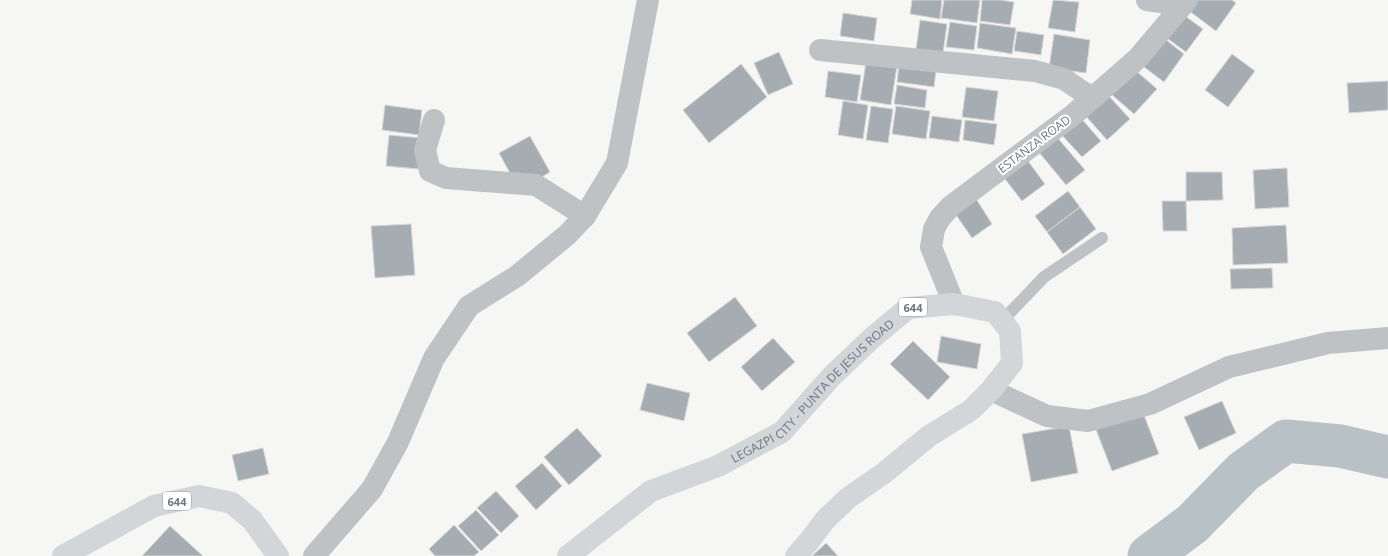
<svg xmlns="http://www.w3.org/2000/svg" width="1388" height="556" font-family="'Open Sans',sans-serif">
<rect width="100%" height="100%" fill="#f6f6f4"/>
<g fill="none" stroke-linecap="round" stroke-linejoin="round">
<!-- river -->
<path stroke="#b8c2c6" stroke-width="43" d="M1149 556 1192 524 1243 472 1286 441 1340 446 1388 457"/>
</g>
<!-- building -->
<g fill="#a6adb2" stroke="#d8d8d6">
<path d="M912 0H942L940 19 910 14Z"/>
<path d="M944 0H980L977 23 941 18Z"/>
<path d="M982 0H1001L1014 2 1010 25 980 21Z"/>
<path d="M1053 0 1079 2 1075 32 1048 28Z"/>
<path d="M1195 0H1232L1236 3 1216 31 1188 10Z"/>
<path d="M843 13 877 18 874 41 840 36Z"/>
<path d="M1181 13 1203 29 1186 52 1164 36Z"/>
<path d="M920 20 947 24 942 61 915 57Z"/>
<path d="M950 22 977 26 974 50 946 47Z"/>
<path d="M980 23 1016 28 1012 54 977 48Z"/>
<path d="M1017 31 1044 35 1041 55 1014 51Z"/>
<path d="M1054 34 1090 40 1086 73 1049 68Z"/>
<path d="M1161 36 1184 54 1164 82 1140 64Z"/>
<path d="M779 52 793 84 768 95 754 63Z"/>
<path d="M1232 54 1255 71 1228 107 1205 90Z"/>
<path d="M900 58 937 63 934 87 897 82Z"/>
<path d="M866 62 897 66 891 105 860 100Z"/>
<path d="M741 64 767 97 709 143 683 110Z"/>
<path d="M1133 68 1157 89 1134 114 1111 94Z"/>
<path d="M828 71 861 75 857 102 825 97Z"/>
<path d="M1388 81V110L1349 113 1347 83Z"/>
<path d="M897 85 927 90 925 108 894 104Z"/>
<path d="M966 87 998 91 994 121 962 117Z"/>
<path d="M1107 94 1130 119 1107 140 1084 114Z"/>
<path d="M843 101 868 105 863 139 838 135Z"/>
<path d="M385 105 422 110 419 135 382 130Z"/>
<path d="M871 106 893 109 888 143 866 140Z"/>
<path d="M896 106 930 111 926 139 892 134Z"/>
<path d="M932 116 962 120 959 142 929 138Z"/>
<path d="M1079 116 1101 141 1082 157 1060 133Z"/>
<path d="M965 120 997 124 994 145 963 140Z"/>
<path d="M389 135 422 138 418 169 386 166Z"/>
<path d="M530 136 550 172 535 181 511 175 499 153Z"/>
<path d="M1056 136 1085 170 1066 185 1038 151Z"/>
<path d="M1028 161 1045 184 1022 201 1005 179Z"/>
<path d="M1287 168 1289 207 1255 209 1253 170Z"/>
<path d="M1186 172H1222L1223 200 1186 201Z"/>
<path d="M1068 191 1080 207 1047 232 1035 216Z"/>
<path d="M975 197 992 224 972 238 954 212Z"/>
<path d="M1162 201H1186L1187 231H1163Z"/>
<path d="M1080 207 1096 229 1063 254 1047 232Z"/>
<path d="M411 224 415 275 375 278 371 226Z"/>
<path d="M1286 225 1288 263 1233 265 1232 228Z"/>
<path d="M1272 268 1273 288 1231 289 1230 269Z"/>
<path d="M735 297 757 326 709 362 687 333Z"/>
<path d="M941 336 981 344 977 369 937 362Z"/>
<path d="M773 338 795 362 762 391 741 367Z"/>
<path d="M913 341 950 377 928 400 890 364Z"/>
<path d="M647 383 690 393 684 421 640 410Z"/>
<path d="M1222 401 1236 433 1199 450 1184 417Z"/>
<path d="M1142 410 1159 454 1112 471 1095 427Z"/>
<path d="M1069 426 1078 473 1031 482 1022 434Z"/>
<path d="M577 428 602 456 569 485 544 457Z"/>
<path d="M263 448 269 474 238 481 232 455Z"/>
<path d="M542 463 562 486 536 510 515 486Z"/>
<path d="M496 491 519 516 501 533 477 508Z"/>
<path d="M476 510 499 535 481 551 458 526Z"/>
<path d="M454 525 479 552 474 556H435L429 549Z"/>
<path d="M170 526 203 556H142Z"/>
<path d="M826 543 838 556H812Z"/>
</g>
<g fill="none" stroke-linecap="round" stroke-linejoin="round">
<!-- service -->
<path stroke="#bec2c5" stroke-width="12" d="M1002 321 1044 277 1102 238"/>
<!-- minor -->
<g stroke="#bec2c5" stroke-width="22">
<path d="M1147 0 1183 5"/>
<path d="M820 50 1035 71 1064 79 1092 98"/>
<path d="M434 120 425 150 430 171 446 178 536 185 585 216"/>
<path d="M954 304 931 247 934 229 940 218 951 206 1073 115 1138 58 1187 0"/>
<path d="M991 390 1047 416 1088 421 1150 404 1229 367 1328 343 1388 338"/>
</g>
<!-- tertiary -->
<path stroke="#bec2c5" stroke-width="22" d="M314 556 372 489 398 442 434 358 469 306 517 276 567 235 585 216 617 163 648 0"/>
<!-- primary -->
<g stroke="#d2d6d9" stroke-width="22">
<path d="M63 556 154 506 199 496 232 503 252 520 278 556"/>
<path id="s1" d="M568 556 651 491 718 466 782 432 832 376 872 338 908 308 954 304 995 312 1010 331 1012 363 991 390 971 410 929 436 884 473 848 498 825 520 810 540 796 556"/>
</g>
</g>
<g text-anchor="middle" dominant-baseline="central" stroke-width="4" stroke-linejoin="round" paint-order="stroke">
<!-- shield labels -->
<g fill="#fff" stroke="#96a0a7" stroke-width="1">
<rect x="899" y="298" width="28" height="18" rx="3"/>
<rect x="163" y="492" width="28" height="18" rx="3"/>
</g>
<g font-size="11" font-weight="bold" fill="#697781">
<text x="913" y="307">644</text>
<text x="177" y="501">644</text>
</g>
<!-- street labels -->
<g font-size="12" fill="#697781" stroke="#fff">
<text transform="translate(1034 144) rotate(-37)">ESTANZA ROAD</text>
<text stroke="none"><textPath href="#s1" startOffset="299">LEGAZPI CITY - PUNTA DE JESUS ROAD</textPath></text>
</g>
</g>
</svg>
